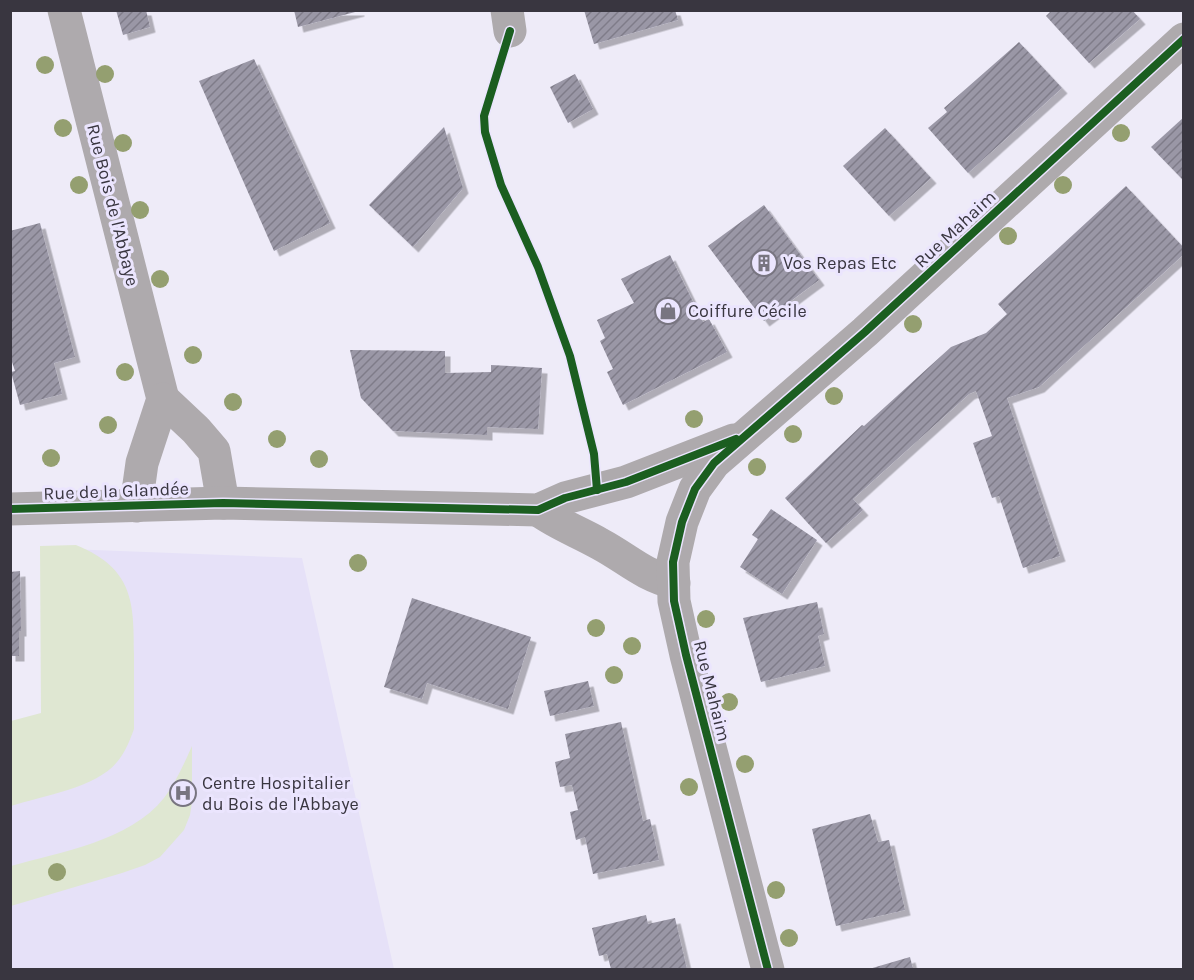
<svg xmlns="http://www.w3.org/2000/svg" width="1194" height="980" font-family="Karla,sans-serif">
<defs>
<pattern id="building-hatch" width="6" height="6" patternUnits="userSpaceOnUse" patternTransform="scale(1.5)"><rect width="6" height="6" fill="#9a97a6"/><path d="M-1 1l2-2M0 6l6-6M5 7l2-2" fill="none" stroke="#7f7c89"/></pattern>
<filter id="shadow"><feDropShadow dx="5.5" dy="5.5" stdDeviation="0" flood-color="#0004"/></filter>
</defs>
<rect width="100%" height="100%" fill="#eeebf8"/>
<!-- built -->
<path fill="#e6e1f8" d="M42 548 302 558 394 969 11 970V725L43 715Z"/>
<!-- green -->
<g fill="#dfe7d2">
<path d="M76 545C135 569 134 604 134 659 134 682 134 705 134 729 130 740 125 753 117 762 96 788 42 796 11 806V721L41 713 40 546Z"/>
<path d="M192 746V802L190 815 184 830 160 857 145 865 122 873 11 906V866C60 852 130 841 164 798 176 782 184 764 192 746Z"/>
</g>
<!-- building -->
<g fill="url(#building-hatch)" filter="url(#shadow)">
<path d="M116 10H146L150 27 123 35Z"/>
<path d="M294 10H359V11L298 27Z"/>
<path d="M584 10H675L678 20 594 44Z"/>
<path d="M1052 10H1132L1140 19 1089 63 1046 16Z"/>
<path d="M1019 42 1062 88 968 173 928 128 947 112 944 108Z"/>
<path d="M254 59 330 223 274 251 199 81Z"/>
<path d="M575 74 593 109 568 123 550 87Z"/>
<path d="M1184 117V181L1151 147Z"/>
<path d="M444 127 463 188 413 247 369 205Z"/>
<path d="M885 128 931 178 889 216 843 166Z"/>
<path d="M1126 186 1184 248V254L1039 387 1007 398 1060 556 1023 568 999 496 992 498 973 443 992 436 976 391 969 394 853 499 863 510 826 543 785 498 862 425 864 426 951 347 986 333 1007 314 998 304Z"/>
<path d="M764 205 819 280 764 321 708 246Z"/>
<path d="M40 223 75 357 54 363 62 394 20 405 11 372 15 371 10 356V231Z"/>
<path d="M670 255 703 322 709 319 727 352 623 405 607 372 613 369 600 341 605 338 597 320 634 303 621 279Z"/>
<path d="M350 350 445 351V373L491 372V365L542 368 538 429 487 427V435L393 431 361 398Z"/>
<path d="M771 509 817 540 782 594 740 567 758 539 752 535Z"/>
<path d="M20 571 21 631H19V656H10V572Z"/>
<path d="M412 598 531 637 508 709 427 683 422 699 384 687Z"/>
<path d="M817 602 824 634 818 636 825 666 761 682 743 618Z"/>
<path d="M588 681 594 706 550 716 544 691Z"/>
<path d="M621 722 643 821 650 819 659 860 593 874 585 837 576 840 570 812 578 810 572 785 560 787 555 762 570 758 565 734Z"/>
<path d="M870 814 878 842 889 840 905 910 836 926 812 829Z"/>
<path d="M646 915 648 924 675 918 687 969H611L607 954 599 956 592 928Z"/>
<path d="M910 957 913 969H869Z"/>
</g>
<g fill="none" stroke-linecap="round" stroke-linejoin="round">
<!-- minor -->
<g stroke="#aeaaad" stroke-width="33">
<path d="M64 10 163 399 142 463 136 506"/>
<path d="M507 10 510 31"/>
<path d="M163 399 196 430 214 451 223 503"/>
<path d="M10 509 223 503 538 510 565 498 626 482 734 440"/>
<path d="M538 510C557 524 579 532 600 544 628 559 641 574 674 583"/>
<path d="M768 970 686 655 674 601 673 562 682 522 695 489 714 463 865 332 1184 39"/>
</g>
<defs>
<g id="cycleway">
<path d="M510 31 484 116 485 132 501 185 538 267 570 356 594 454 597 490"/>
<path d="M10 509 223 503 538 510 565 498 626 482 736 439"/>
<path d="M768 970 686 655 674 601 673 562 682 522 695 489 714 463 865 332 1184 39"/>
</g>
</defs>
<!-- cycleway casing -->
<use href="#cycleway" stroke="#ebe5fe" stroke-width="11"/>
<!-- cycleway -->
<use href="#cycleway" stroke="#1b5e20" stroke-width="8"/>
</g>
<!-- trees -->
<g fill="#949f70">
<circle cx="45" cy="65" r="9"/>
<circle cx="105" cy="74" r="9"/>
<circle cx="63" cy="128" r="9"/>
<circle cx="1121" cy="133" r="9"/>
<circle cx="123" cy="143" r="9"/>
<circle cx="79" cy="185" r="9"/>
<circle cx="1063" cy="185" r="9"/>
<circle cx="140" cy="210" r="9"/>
<circle cx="1008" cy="236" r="9"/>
<circle cx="160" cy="279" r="9"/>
<circle cx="913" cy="324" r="9"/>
<circle cx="193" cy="355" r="9"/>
<circle cx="125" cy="372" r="9"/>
<circle cx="834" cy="396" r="9"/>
<circle cx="233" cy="402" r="9"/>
<circle cx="694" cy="419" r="9"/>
<circle cx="108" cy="425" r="9"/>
<circle cx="793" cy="434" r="9"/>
<circle cx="277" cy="439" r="9"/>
<circle cx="51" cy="458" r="9"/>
<circle cx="319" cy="459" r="9"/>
<circle cx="757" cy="467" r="9"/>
<circle cx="358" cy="563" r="9"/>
<circle cx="706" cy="619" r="9"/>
<circle cx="596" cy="628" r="9"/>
<circle cx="632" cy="646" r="9"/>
<circle cx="614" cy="675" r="9"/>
<circle cx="729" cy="702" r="9"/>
<circle cx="745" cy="764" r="9"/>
<circle cx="689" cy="787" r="9"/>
<circle cx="57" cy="872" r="9"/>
<circle cx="776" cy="890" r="9"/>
<circle cx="789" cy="938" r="9"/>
</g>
<!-- icons -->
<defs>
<symbol id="building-ring" viewBox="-11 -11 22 22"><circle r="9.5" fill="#ebe5fe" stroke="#787580" stroke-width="1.5"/><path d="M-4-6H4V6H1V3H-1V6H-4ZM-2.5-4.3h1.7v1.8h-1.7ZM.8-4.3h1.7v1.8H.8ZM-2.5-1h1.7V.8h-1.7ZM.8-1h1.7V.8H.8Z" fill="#787580"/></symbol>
<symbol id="shop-ring" viewBox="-11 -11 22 22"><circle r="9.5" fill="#ebe5fe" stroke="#787580" stroke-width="1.5"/><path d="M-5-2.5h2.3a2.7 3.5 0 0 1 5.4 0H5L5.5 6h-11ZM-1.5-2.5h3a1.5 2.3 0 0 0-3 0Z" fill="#787580"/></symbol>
<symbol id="hospital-ring" viewBox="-11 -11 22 22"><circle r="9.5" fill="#ebe5fe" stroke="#787580" stroke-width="1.5"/><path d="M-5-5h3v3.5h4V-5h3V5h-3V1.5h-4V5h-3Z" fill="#787580"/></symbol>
</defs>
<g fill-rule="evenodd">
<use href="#building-ring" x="749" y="248" width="30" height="30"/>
<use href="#shop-ring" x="653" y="296" width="30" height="30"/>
<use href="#hospital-ring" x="168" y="778" width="30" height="30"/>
</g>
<g text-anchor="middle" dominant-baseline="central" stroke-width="6" stroke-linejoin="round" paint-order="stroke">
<!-- street labels -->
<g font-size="18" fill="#393640" stroke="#ebe5fe">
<text transform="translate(113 205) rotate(76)">Rue Bois de l'Abbaye</text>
<text transform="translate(955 229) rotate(-43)">Rue Mahaim</text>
<text transform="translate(116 491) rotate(-2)">Rue de la Glandée</text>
<text transform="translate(712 691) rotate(76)">Rue Mahaim</text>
</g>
<!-- poi labels -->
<g font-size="18" fill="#393640" stroke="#ebe5fe" text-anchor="start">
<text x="783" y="263">Vos Repas Etc</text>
<text x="688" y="311">Coiffure Cécile</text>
<text x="202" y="783">Centre Hospitalier<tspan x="202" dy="21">du Bois de l'Abbaye</tspan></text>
</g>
</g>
<!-- border -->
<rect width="1194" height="980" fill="none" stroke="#393640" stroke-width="24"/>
</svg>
